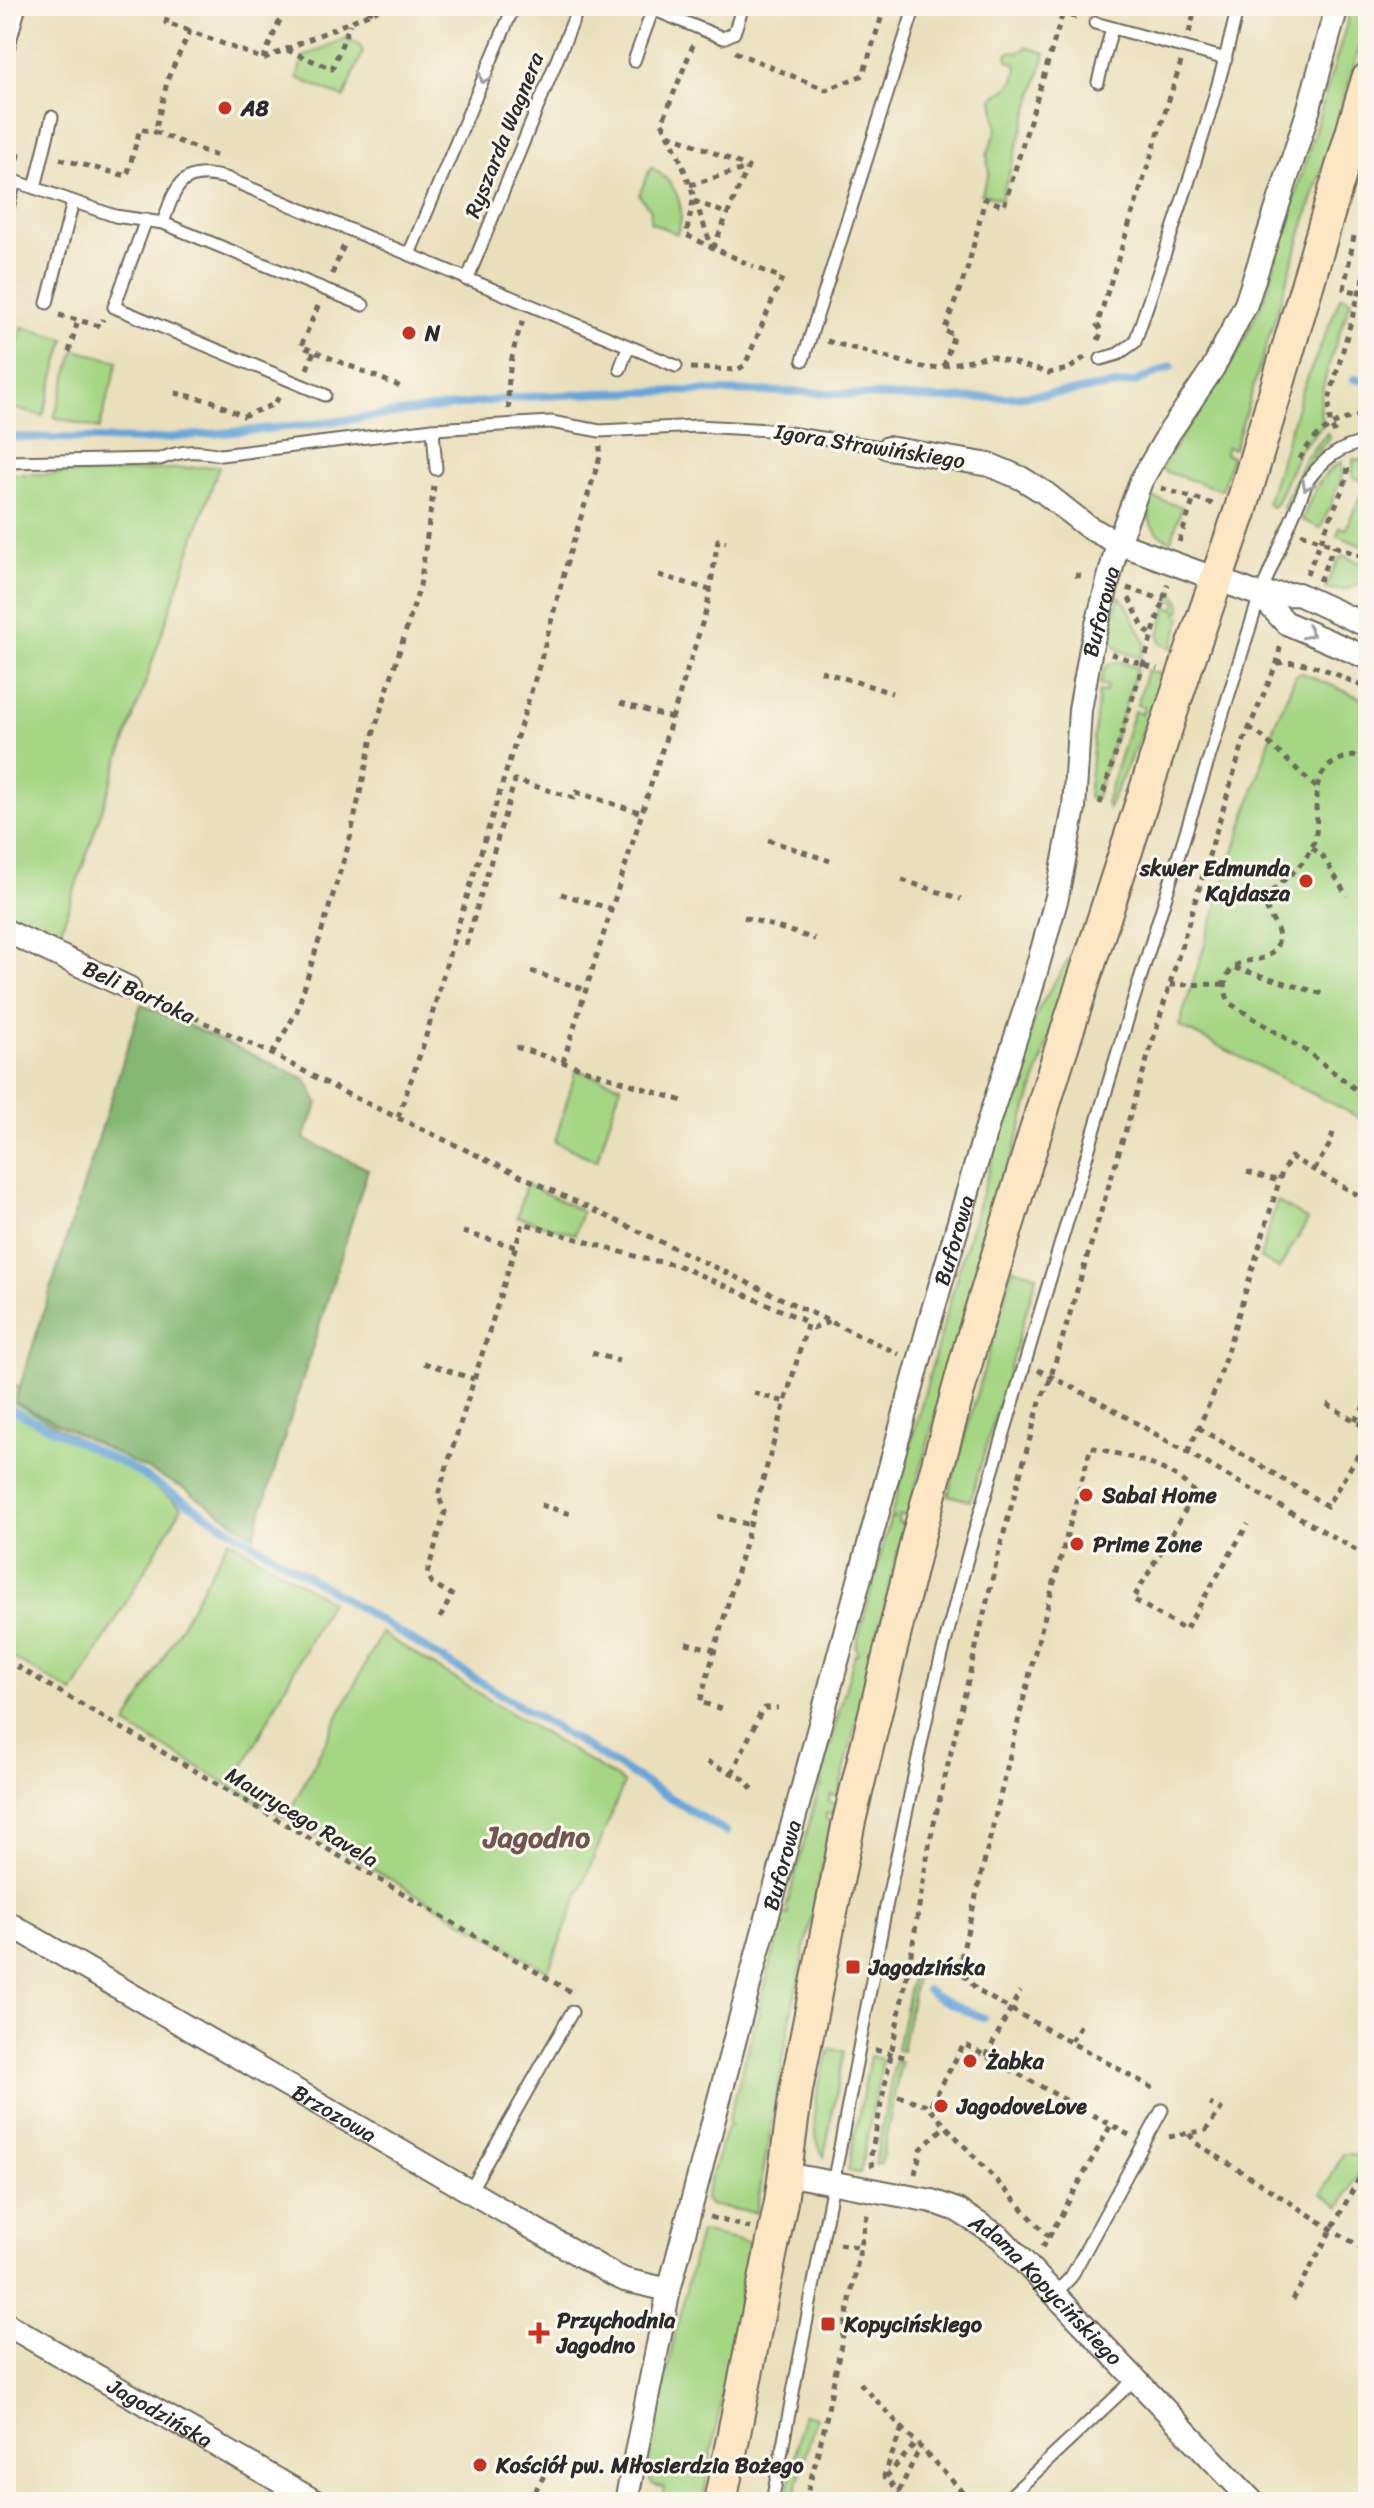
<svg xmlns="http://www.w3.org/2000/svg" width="1374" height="2508" font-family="Sriracha,sans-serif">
<rect width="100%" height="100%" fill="#fbf7ec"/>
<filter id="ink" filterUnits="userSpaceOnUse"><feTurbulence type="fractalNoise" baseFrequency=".0125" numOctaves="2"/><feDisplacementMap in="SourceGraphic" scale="16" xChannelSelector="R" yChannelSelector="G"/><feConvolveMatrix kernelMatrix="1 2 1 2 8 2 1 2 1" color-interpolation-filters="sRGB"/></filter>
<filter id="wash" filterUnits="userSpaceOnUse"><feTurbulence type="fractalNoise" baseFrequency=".006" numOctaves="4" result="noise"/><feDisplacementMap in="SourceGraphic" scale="32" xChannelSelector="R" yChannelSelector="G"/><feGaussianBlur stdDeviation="1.8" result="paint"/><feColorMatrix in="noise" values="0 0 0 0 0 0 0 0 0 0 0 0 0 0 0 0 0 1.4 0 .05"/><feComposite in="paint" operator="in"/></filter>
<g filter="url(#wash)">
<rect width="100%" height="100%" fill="#eadfbb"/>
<!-- green -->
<g fill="#a5d684" stroke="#688058" stroke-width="2">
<path d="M1352 6H1368V21L1234 449 1226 447 1225 454 1232 456 1222 490 1163 471 1162 466 1240 349 1266 293Z"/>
<path d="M345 38 359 44 363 52 344 98 297 78 303 57Z"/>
<path d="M1026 47 1046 53 1001 199 981 194 989 173 987 155 997 129 993 98C1007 89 1019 82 1016 64L1008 61 1007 54 1012 51 1019 53Z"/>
<path d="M651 167C675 181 688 207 677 234L650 222 651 210 639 195Z"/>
<path d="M1341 296 1351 300C1341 331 1312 397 1323 425L1300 449 1276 504 1272 507 1267 504 1302 391Z"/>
<path d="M22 327 65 339 43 416 6 406V385Z"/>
<path d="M75 350 118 361 99 429 54 417Z"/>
<path d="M1327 433 1330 438 1311 459 1287 513 1284 512 1283 507 1305 458Z"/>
<path d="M1353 459 1368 461V549L1337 535 1340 527 1346 529 1366 483 1353 477Z"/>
<path d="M1342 462V476L1321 528 1302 520C1311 499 1319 472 1342 462Z"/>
<path d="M219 466 58 939 6 916V474H88Z"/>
<path d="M1154 498 1182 507 1171 541C1152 532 1147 523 1149 502Z"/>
<path d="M1343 556 1368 566V579L1345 590 1325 589 1338 560Z"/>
<path d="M1173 590 1181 604V611H1177V615L1182 616 1172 648 1161 644 1159 635 1167 607 1175 609 1177 603 1170 600Z"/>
<path d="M1119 596 1127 605 1145 642 1141 658 1120 651 1109 638Z"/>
<path d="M1121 662 1137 668 1095 800 1088 798 1099 691 1106 692 1107 686 1100 684C1103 671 1105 661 1121 662Z"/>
<path d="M1147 670 1163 675 1149 718 1108 808 1106 802 1134 711 1142 714 1144 707 1137 705Z"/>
<path d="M1302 673 1368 701V1122L1179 1026 1275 723 1296 675Z"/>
<path d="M1079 942 987 1236 907 1516 899 1515 898 1522 905 1524 838 1796 830 1795 828 1802 836 1803 834 1814 826 1813 825 1818 832 1821 792 2009 756 2213 709 2205 705 2199 706 2193 727 2127 731 2126 728 2122 757 2017 761 2014 758 2012 784 1913 788 1915 789 1912 786 1909 819 1787H822L820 1781 855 1654H858L856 1647 890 1519 894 1518 891 1515 958 1272 1004 1121 1010 1118 1005 1115 1038 1010Z"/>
<path d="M576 1070 621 1085 597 1161 555 1142Z"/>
<path d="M526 1184 582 1211 575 1234 517 1217Z"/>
<path d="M1277 1201 1308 1220 1279 1269 1260 1258Z"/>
<path d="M1013 1268 1037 1275 970 1501 948 1495Z"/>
<path d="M6 1381 19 1388 15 1403 127 1466 182 1507 73 1693 6 1654Z"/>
<path d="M229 1539 330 1601 236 1781 290 1811 381 1633 624 1783 548 1971 126 1725Z"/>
<path d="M915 1961H919L902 2051 897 2050Z"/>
<path d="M830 2049 844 2051 824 2157C805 2123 818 2083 830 2049Z"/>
<path d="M870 2057 883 2059 860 2173 848 2171Z"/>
<path d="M895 2061 901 2062 881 2163 875 2164Z"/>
<path d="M1343 2154H1352L1365 2162 1340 2207 1322 2194Z"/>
<path d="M700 2232 749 2243 703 2502H661L664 2488 652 2484 647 2475 672 2347Z"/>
<path d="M803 2414 816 2417 793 2502H786Z"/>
</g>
<!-- forest -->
<path fill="#84b772" stroke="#58714e" stroke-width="2" d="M141 1004 306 1079 318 1103 304 1139 368 1169 254 1536 185 1489 15 1402Z"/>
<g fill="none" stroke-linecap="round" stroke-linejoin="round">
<!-- stream -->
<g stroke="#66a5d9" stroke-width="8">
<path d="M1354 379 1368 381"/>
<path d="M6 437 145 440 307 425 521 397 600 393 689 391 802 392 941 399 1011 397 1069 392 1135 382 1172 366"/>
<path d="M6 1407 127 1466 726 1832"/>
<path d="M927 1990 934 1996 983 2018"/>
</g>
</g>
</g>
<g filter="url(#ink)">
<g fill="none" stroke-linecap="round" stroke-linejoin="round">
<defs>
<g id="service">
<path d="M645 6 723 38 734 33 743 6"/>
<path d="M1095 23 1226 59"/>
<path d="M6 56 20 6"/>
<path d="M634 61 653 9"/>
<path d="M1098 82 1112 28"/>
<path d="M6 178 115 216 163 223 363 305"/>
<path d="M35 188 52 117"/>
<path d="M6 215 15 181"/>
<path d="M146 220 114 307 325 395"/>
<path d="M163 223C176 184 182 167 226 178L676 366"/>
<path d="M409 254 514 6"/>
<path d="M467 280 579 6"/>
<path d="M47 303 73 202"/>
<path d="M1101 359 1118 354 1135 342C1172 231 1212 120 1238 6"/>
<path d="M803 360 915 6"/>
<path d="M620 369 628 347"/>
<path d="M433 429 436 469"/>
<path d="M6 462 160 459C182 450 199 450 221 455L433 429 551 422 600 431 698 426 769 430 888 448"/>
<path d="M470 2191 572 2012"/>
<path d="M1055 2294 1071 2277 1162 2110"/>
<path d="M772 2502 886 1907 932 1693 970 1547 1130 1011 1260 595 1308 480C1325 457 1340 447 1368 441"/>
<path d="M1004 2502 1135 2379"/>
</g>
<g id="minor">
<path d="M888 448 990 465 1021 478 1045 493 1088 527 1118 543 1260 595 1298 594 1368 626"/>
<path d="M1260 595 1286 623 1368 658"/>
<path d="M6 931 129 988"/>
<path id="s1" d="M6 1922 612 2274 625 2280 669 2290"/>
<path id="s2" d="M785 2174 932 2201 957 2210 1000 2237 1253 2502"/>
<path id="s3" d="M6 2324 316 2502"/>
<path id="s4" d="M626 2502 669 2290 758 1951 933 1310 989 1120 1028 1000 1057 897 1074 808 1080 710 1091 648 1118 543 1141 481 1169 433 1213 368 1246 304 1307 115 1337 6"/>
</g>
<path id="secondary" d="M720 2502 781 2202 796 2090 849 1821 918 1537 971 1344 1055 1068 1185 670 1240 512 1368 79"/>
</defs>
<!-- service casing -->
<use href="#service" stroke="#6e6a5d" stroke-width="15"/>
<!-- minor casing -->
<use href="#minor" stroke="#6e6a5d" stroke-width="26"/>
<!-- secondary casing -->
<use href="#secondary" stroke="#6e6a5d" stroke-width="36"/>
<!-- path -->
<g stroke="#6e6a5d" stroke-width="5" stroke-dasharray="6 6" stroke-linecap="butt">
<path d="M171 6 166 23 190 31"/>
<path d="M357 6 373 12"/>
<path d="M1036 6 1082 19"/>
<path d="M1189 33 1196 6"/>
<path d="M693 45 662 123C685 161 696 208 713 249"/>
<path d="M287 50 332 69 350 24"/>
<path d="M735 52 826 90 863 75 885 6"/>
<path d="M263 59 286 6"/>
<path d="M6 88 11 70"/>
<path d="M669 134 748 167 713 248"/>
<path d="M6 151 19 155 17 162"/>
<path d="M216 156 155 132 168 78 190 31 263 59 387 6"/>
<path d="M60 159 127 176 140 129 155 132"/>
<path d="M690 185 747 168"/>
<path d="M693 201 686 235 746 263"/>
<path d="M694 201 728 214"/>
<path d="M1354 236 1344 289 1361 293"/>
<path d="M332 274 345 243"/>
<path d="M318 306 301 346 404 388"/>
<path d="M59 315 100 326 103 319"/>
<path d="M1098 340 1102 331 1097 325 1181 62"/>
<path d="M827 341 929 369 990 356 1049 373 1069 369 1085 357"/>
<path d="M69 352 78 320"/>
<path d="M944 366 954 334 944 331 968 267 985 199 1004 206 1065 6"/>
<path d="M691 368 737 370 745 365 782 278 752 266"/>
<path d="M307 369 314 351"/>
<path d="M175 393 212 401 243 416 275 404 280 394"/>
<path d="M509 409C506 382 512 347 523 321"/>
<path d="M1335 433 1330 424 1329 400 1368 261"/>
<path d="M1300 459C1314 432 1338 417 1368 415"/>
<path d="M1161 488 1216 505"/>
<path d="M1301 533 1368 559"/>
<path d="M1179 542 1194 498"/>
<path d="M1307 574 1347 478 1348 464"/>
<path d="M659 575 710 590"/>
<path d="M1075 575 1086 577"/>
<path d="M1319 581 1334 546"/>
<path d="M1127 588 1164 600"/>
<path d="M1129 598 1143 627 1153 637"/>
<path d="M1111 654 1158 669"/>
<path d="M1277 663C1312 659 1337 675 1368 689"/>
<path d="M821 671 892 693"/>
<path d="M620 703 672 718"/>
<path d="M1249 728 1257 732 1317 788"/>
<path d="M1368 758C1346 751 1321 764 1317 788 1313 813 1323 830 1308 854 1299 871 1271 888 1267 899 1262 916 1285 927 1277 945 1269 963 1256 957 1241 963 1224 969 1221 991 1231 1004L1309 1053 1368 1099"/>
<path d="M1100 804 1168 584"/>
<path d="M768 840 830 861"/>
<path d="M1312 848 1322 855 1347 896"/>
<path d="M902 880 961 899"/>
<path d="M561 894 612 909"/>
<path d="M744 917 815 939"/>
<path d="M466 945 515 780 574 798 576 792 642 813"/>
<path d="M1235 968 1326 995"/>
<path d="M531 971 586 990"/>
<path d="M1170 985 1225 984"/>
<path d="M150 997 272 1054 343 1092 899 1354"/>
<path d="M516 1047 686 1102"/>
<path d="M272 1054 297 1011 349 843 372 738 420 586 434 486"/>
<path d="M563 1062 707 608 718 540 726 542"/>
<path d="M398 1117 424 1043 451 948 540 663 569 555 600 457V446"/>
<path d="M1314 1170 1330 1144 1334 1129"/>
<path d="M1247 1172 1279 1181"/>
<path d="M463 1232 516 1247"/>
<path d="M592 1353 619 1361"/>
<path d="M424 1363 474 1379"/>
<path d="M1038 1370 1095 1399 1368 1557"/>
<path d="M754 1393 785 1402"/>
<path d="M1327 1404 1368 1429"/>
<path d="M1355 1421 1368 1400"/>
<path d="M1199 1428 1327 1506 1368 1439"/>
<path d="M1188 1452 1216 1388 1282 1172 1291 1157 1368 1201"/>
<path d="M541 1505 574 1515"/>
<path d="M718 1516 750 1525"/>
<path d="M440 1618 452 1595 432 1583 427 1574 445 1512 438 1495 523 1223 645 1259 677 1265 801 1319 807 1325"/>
<path d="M686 1643 715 1650"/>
<path d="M6 1660 574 1994"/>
<path d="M721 1709 700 1702 807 1325 813 1328 829 1322"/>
<path d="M707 1762 744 1779 754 1791"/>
<path d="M732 1773 761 1712 765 1708H778"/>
<path d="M1071 2041 1082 2023"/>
<path d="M875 2050 905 2057"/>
<path d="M986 2056 1020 1991"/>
<path d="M1153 2088 978 1991 960 1970V1962L1035 1652 1091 1447C1122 1455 1176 1466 1195 1494L1133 1599 1185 1630 1248 1524"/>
<path d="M898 2096 930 2106"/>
<path d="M1368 2100 1363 2109 1368 2124"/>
<path d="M1189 2134 1196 2143 1368 2252"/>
<path d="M1169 2137 1206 2130 1221 2109 1210 2104"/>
<path d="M873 2167 870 2160 912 1949 930 1840 999 1551 1041 1398 1048 1386 1244 740 1277 663 1281 643"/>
<path d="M915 2174 921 2149 945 2126"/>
<path d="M710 2217 750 2228"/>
<path d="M1049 2237 1111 2125"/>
<path d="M839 2244 862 2248"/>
<path d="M1042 2247 1049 2237 929 2108 964 2044 1129 2135"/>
<path d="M1293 2300 1368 2162"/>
<path d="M860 2383 972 2502"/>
<path d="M902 2428 884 2476 899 2491 917 2454 922 2449"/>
<path d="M886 2477 916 2443"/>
<path d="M529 2502 554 2458"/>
<path d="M805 2502 824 2429 868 2211"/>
<path d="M1365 2502 1368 2496"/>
</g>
<!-- service -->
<use href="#service" stroke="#fff" stroke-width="11"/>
<!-- minor -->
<use href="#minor" stroke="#fff" stroke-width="22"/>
<!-- secondary -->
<use href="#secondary" stroke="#fce6c4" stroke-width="32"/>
</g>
<!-- one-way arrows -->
<defs><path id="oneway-chevron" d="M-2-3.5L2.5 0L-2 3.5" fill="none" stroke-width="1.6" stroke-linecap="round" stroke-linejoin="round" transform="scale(2)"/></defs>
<g stroke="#a0a0a0">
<use href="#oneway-chevron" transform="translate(484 78) rotate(113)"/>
<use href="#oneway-chevron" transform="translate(1307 485) rotate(117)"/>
<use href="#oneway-chevron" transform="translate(1309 633) rotate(24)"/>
</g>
</g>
<!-- markers -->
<g fill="#c8321e" stroke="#fbf7ec" stroke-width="3">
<circle cx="225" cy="108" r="8"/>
<circle cx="409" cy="333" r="8"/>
<circle cx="1306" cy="881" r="8"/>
<circle cx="1086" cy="1495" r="8"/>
<circle cx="1077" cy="1544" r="8"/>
<rect x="845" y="1959" width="16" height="16" rx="4"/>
<circle cx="970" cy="2061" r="8"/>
<circle cx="941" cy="2106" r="8"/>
<rect x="820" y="2316" width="16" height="16" rx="4"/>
<path d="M535 2321h8v8h8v8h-8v8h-8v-8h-8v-8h8z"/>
<circle cx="480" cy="2465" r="8"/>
</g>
<g text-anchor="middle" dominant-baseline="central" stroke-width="6" stroke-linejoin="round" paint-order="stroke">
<!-- poi labels -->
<g font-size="22" font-weight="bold" fill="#2b2b2b" stroke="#fbf7ec" text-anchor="start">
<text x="241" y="108">A8</text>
<text x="425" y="333">N</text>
<text x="1290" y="868" text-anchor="end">skwer Edmunda<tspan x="1290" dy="25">Kajdasza</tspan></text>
<text x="1102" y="1495">Sabai Home</text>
<text x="1093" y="1544">Prime Zone</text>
<text x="869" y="1967">Jagodzińska</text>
<text x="986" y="2061">Żabka</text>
<text x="957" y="2106">JagodoveLove</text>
<text x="557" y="2320">Przychodnia<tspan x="557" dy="25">Jagodno</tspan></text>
<text x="844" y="2324">Kopycińskiego</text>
<text x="496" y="2465">Kościół pw. Miłosierdzia Bożego</text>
</g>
<!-- street labels -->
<g font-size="22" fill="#2b2b2b" stroke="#fbf7ec">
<text transform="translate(504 135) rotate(-68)">Ryszarda Wagnera</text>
<text transform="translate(870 446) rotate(9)">Igora Strawińskiego</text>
<text stroke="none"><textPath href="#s4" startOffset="1952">Buforowa</textPath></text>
<text transform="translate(139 992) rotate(25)">Beli Bartoka</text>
<text stroke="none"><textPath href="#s4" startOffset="1304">Buforowa</textPath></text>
<text transform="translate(302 1817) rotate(31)">Maurycego Ravela</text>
<text stroke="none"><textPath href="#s4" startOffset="656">Buforowa</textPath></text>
<text stroke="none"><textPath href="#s1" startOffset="380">Brzozowa</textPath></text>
<text stroke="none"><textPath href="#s2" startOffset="296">Adama Kopycińskiego</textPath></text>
<text stroke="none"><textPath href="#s3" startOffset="178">Jagodzińska</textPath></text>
</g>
<!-- district labels -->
<g font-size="30" font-weight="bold" fill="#715650" stroke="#fbf7ec">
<text x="537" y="1837">Jagodno</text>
</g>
</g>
<!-- margin -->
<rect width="1374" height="2508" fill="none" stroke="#fbf7ec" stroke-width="32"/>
</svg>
